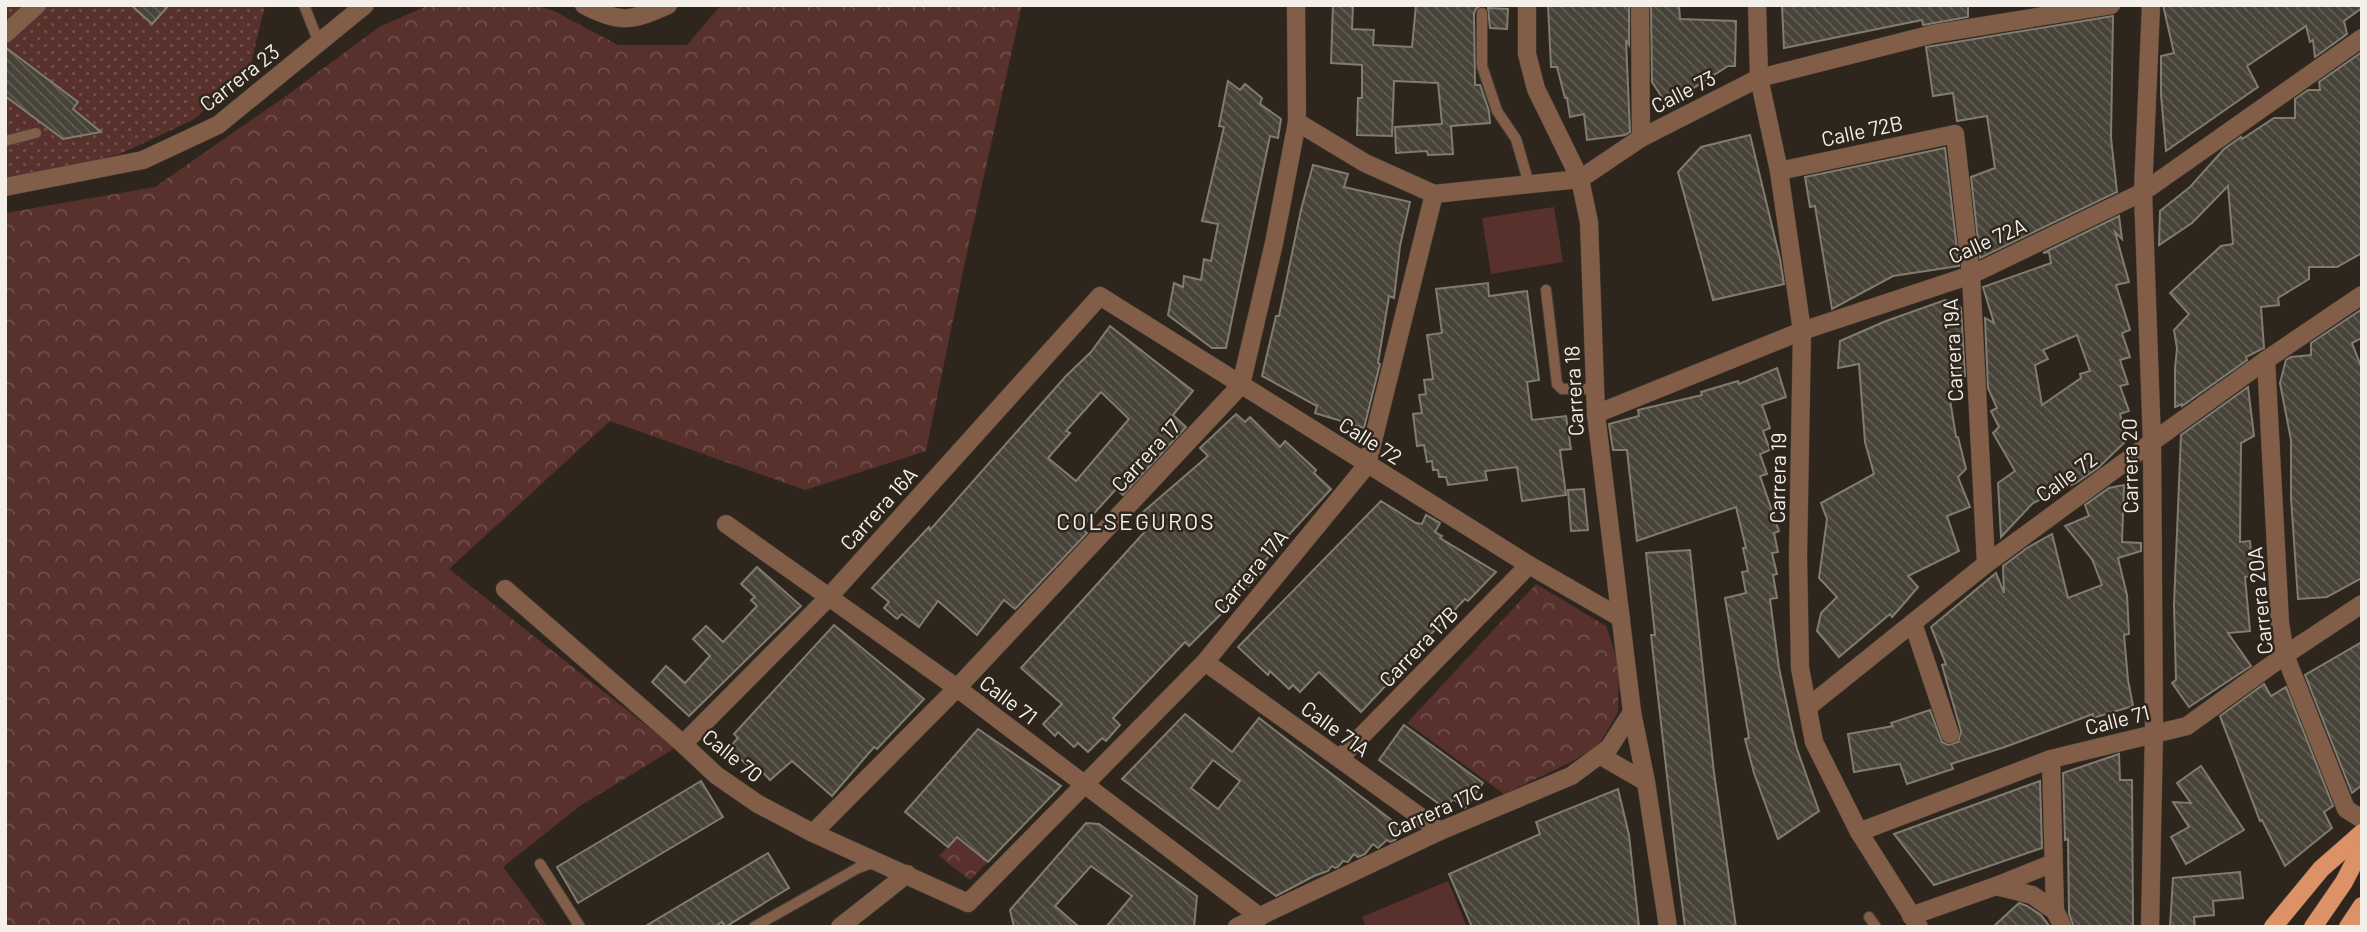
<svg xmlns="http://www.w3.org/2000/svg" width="2367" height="932" font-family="Barlow,sans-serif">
<defs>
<pattern id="grass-dots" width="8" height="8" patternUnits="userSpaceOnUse" patternTransform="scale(1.75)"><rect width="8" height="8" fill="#58312c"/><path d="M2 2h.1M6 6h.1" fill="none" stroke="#714f4b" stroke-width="1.8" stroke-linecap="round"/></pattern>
<pattern id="forest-crowns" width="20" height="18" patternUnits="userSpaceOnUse" patternTransform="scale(1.75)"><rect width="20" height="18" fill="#58312c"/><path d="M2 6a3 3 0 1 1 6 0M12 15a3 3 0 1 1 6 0" fill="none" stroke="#714f4b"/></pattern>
<pattern id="building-back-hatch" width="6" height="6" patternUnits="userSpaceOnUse" patternTransform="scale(1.75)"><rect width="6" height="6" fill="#474338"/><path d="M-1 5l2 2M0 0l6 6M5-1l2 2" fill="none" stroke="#625e55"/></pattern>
</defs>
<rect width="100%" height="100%" fill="#2e261d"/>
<!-- grass -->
<path fill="url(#grass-dots)" d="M5 5H265L249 72 193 120 120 154 5 181Z"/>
<!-- forest -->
<g fill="url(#forest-crowns)">
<path d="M429 5H536L554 11 618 45H687L721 5H1022L967 252 926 451 805 490 610 421 449 569 675 748 580 806 503 867 548 927H5V213L155 187 286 96 379 27Z"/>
<path d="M1536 584 1606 626 1619 665 1618 712 1599 745 1571 762 1504 794 1407 723Z"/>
<path d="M957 837 988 862 970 880 939 856Z"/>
</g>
<!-- pitch -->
<g fill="#58312c">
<path d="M1554 207 1563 262 1491 274 1482 218Z"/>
<path d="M1448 881 1467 927H1366L1362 917Z"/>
</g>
<!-- building -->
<g fill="url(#building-back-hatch)" stroke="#807c6f" stroke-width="2" fill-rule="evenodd">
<path d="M131 5H169L152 24Z"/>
<path d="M1333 5H1353L1352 29 1374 30 1373 45 1412 47 1416 5H1481L1476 9 1474 13 1475 85H1480L1489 111 1490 123 1451 126 1453 154 1428 155 1427 151 1396 153 1395 127 1442 124 1438 83 1394 81 1392 136 1357 135 1358 98H1362V65L1331 63Z"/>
<path d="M1548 5H1629V45L1626 40 1630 132 1625 135 1587 140 1584 114 1570 117 1567 98H1565L1557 67H1551Z"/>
<path d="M1651 5H1679L1680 19 1736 21 1735 66H1728L1667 105 1652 82Z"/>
<path d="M1782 5H1968V17L1923 25 1922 20 1784 48Z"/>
<path d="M2163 5H2362V8L2344 21 2347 34 2315 57 2313 40 2310 42 2306 26 2247 66 2258 87 2166 151 2161 95V56L2174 53Z"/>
<path d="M1488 8 1508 9 1507 29 1490 28Z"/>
<path d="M2113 16 2111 138 2117 192 1980 258 1971 177 1995 168 1987 116 1957 121 1953 93 1933 96 1926 47Z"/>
<path d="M5 47 78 102 73 109 101 132 63 139 5 96Z"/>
<path d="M2362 52V253L2337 267H2309V279L2278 298 2279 305 2261 307 2264 348 2246 357 2247 360 2182 406V404L2175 407V369L2177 348 2174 330 2189 314 2170 293 2221 246 2233 244 2228 186 2192 223 2159 245 2160 211 2190 187 2224 149 2241 137 2242 139 2274 118H2295V99L2308 90H2320L2319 82Z"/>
<path d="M1228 81 1240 90 1245 84 1262 98 1260 104 1281 119 1278 138 1270 136 1226 348H1212L1168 315 1174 283 1183 287 1184 276 1201 280 1204 259 1211 261 1218 224 1202 221 1224 127 1219 126Z"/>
<path d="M1750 135 1780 259 1784 284 1713 300 1678 172 1701 147Z"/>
<path d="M1945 148 1959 266 1893 276 1832 309 1815 206 1810 207 1805 177Z"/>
<path d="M1313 165 1348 174 1344 187 1410 202 1400 246 1394 298 1389 296 1378 363 1380 364 1364 428 1315 413 1317 406 1262 376 1276 316H1279L1301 210Z"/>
<path d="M2119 216 2122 239 2115 232 2129 282 2116 285 2130 330 2122 333 2130 357 2120 360 2128 384 2120 386 2129 411 2120 414 2127 440 2098 468 2076 483 2033 503 2001 537 1998 483 2015 471 1993 433 1999 427 1991 411 1997 408 1988 388 1985 318 1994 323 1983 287 2051 263 2049 252 2043 253ZM2077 335 2090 371 2080 374 2081 378 2042 405 2035 365 2048 359 2043 350Z"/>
<path d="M1488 283 1489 296 1527 291 1539 380 1527 382 1532 420 1566 416 1571 449 1560 450 1566 495 1522 501 1517 467 1485 471 1487 480 1448 485 1446 477H1439L1438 470H1433L1432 461 1427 462 1424 445 1417 446 1413 414 1422 413 1419 395 1426 394 1424 380 1433 379 1427 335 1442 333 1436 289Z"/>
<path d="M1945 300 1961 308 1965 376 1951 377 1954 391 1949 393 1956 437H1958L1966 469 1958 477 1970 507 1947 516 1959 551 1908 576 1918 587 1907 600 1892 617 1890 614 1839 657 1817 631 1821 613 1837 597 1819 578 1827 519 1821 503 1874 474 1865 442 1859 364 1838 368 1840 341 1886 321Z"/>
<path d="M2362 309V338L2352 343 2362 369V578L2327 597 2298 599 2291 498V440L2280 383 2286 360 2291 357 2311 355V343Z"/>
<path d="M1110 326 1193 391 1173 415 1186 427 1123 495 1116 489 1081 528 1087 533 1015 609 1004 600 977 635 938 601 919 627 902 614 897 619 884 608 889 602 872 588 929 527 930 530 1066 376 1091 352ZM1101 392 1129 419 1076 481 1048 458 1070 433 1066 431Z"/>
<path d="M1777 368 1786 397 1762 405 1770 428 1763 431 1770 450 1760 454 1767 474 1760 476 1779 531 1774 533 1778 552 1772 553 1777 574 1773 575 1777 598 1770 599 1779 668 1792 729 1797 749 1819 811 1778 839 1754 773 1745 739 1749 738 1725 598 1746 593 1742 572 1748 571 1743 548H1746L1736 507 1637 541 1627 450H1613L1609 424 1639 416 1638 410 1702 395 1701 392 1738 381 1739 384Z"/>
<path d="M2248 387 2254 436 2241 443 2240 542 2250 541 2253 576 2245 577 2250 631 2228 633 2251 666 2189 707 2172 683 2176 680 2174 605 2181 435Z"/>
<path d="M1236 414 1245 422 1250 417 1280 447 1285 441 1316 470 1314 473 1331 489 1263 563 1267 566 1249 586 1247 584 1223 608 1225 610 1189 646 1185 642 1113 718 1120 725 1106 741 1102 738 1088 752 1078 743 1074 747 1058 732 1055 736 1043 724 1062 704 1021 668 1150 526 1142 518 1146 514 1143 512 1208 456 1200 448Z"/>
<path d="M2124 485 2122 542 2141 543V551L2118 558 2127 595 2129 634 2124 635 2128 680 2133 706 2093 718V714L2005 747 1951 764 1953 769 1907 784 1900 764 1854 772 1848 734 1893 726 1891 723 1930 710 1942 742 1948 745 1958 742 1961 731 1942 665 1946 664 1931 627 1996 573 2004 593 2003 566 2027 548 2052 534 2068 598 2102 585 2092 559 2065 526 2089 516 2085 505 2109 488Z"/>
<path d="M1584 489 1588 530 1571 531 1568 490Z"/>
<path d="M1381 501 1416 523 1422 524 1426 515 1440 523 1435 532 1442 536 1440 538 1496 572 1468 601 1465 599 1388 678 1390 681 1361 712 1319 672 1300 692 1293 685 1289 689 1270 671 1268 675 1238 647Z"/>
<path d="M1690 550 1714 773 1736 927H1685L1677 864 1651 635H1655L1646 553Z"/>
<path d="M757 567 801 606 689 716 652 682 666 666 685 683 710 656 693 639 706 626 723 642 757 606 751 600 755 597 741 584Z"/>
<path d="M834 625 924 699 877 749 874 747 832 796 792 761 770 780 755 764 751 769 729 748 738 738 734 734Z"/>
<path d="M2362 642V785L2352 793 2305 675Z"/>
<path d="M2264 684 2271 696 2286 687 2333 806 2324 812 2332 828 2285 866 2262 820 2260 821 2220 716Z"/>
<path d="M1185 714 1232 752 1259 718 1403 829 1395 840 1390 842 1387 840 1378 848 1373 844 1365 854 1358 857 1354 854 1348 862 1343 861 1338 867 1335 868 1332 866 1328 871 1314 876 1276 896 1122 779ZM1213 760 1240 781 1218 809 1191 788Z"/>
<path d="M1404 725 1483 783 1465 808 1453 799 1446 809 1379 760Z"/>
<path d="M978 729 1061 786 988 862 957 837 948 847 905 812Z"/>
<path d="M2119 754 2120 780H2132L2133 927H2074L2069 914 2068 839 2065 840 2063 773Z"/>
<path d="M2201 766 2244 830 2186 864 2171 837 2189 827 2173 802 2191 803 2177 783Z"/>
<path d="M701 781 723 817 578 903 557 867Z"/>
<path d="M2040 781 2042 848 1934 885 1894 834Z"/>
<path d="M1618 789 1629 835 1639 927H1472L1449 874 1540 834 1536 822Z"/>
<path d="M1086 823 1099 824 1197 896 1194 927H1106L1132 896 1091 866 1055 906 1079 927H1014L1010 910Z"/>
<path d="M768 853 789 888 725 927 722 922 714 927H644Z"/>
<path d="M2240 872 2243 898 2213 901 2214 915 2194 917 2195 927H2170L2173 878Z"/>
<path d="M2019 903 2027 906 2041 915 2050 927H1993Z"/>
</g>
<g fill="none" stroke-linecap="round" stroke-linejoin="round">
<defs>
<g id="service">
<path d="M304 5 319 43"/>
<path d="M1482 13V66L1497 111 1516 139 1529 184"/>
<path d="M5 141 36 133"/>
<path d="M1546 290 1557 384 1562 389H1594"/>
<path d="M540 864 580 927"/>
<path d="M1869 917 1876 927"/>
<path d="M754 927 858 868 878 861"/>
</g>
<g id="minor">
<path d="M584 5C620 24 632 21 668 5"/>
<path d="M1640 5 1641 138"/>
<path d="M5 34 37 5"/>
<path d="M1759 78 1933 34 2111 5"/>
<path d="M1297 122 1365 163 1434 194 1580 179"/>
<path d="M1779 171 1955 134 1971 275 1986 564"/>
<path d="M5 187 143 160 218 125 365 5"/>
<path d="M2266 360 2280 623 2285 655 2346 809 2362 819"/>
<path d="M726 524 957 688 1260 917"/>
<path d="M505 589 683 744 716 775 758 804 813 833 968 903 1205 662 1367 465 1434 194"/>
<path d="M1913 623 1950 734"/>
<path d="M1205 662 1440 831"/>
<path d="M1808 707 1986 564 2152 442"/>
<path d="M1632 712 1646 782 1668 927"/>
<path d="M683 744 828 598 1100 296 1529 565 1621 618"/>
<path d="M1601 756 1646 782"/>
<path d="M1340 758 1529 565"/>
<path d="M2051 759 2055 911 2063 927"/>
<path d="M1859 832 2051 759 2187 726 2285 655 2362 604"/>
<path d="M813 833 957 688 1241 385 1274 243 1297 122 1296 5"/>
<path d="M1996 886 2032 895 2055 911"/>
<path d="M1911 916 1996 886 2053 863"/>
<path d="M840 927 907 874"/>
<path d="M2150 927 2154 732 2152 442"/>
</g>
<g id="tertiary">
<path d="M1757 5 1759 78 1779 171 1802 331 1798 556 1800 668 1814 742 1859 832 1919 927"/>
<path d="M2151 5 2143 192 2152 442"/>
<path d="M1580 179 1641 138 1759 78"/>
<path d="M1596 414 1802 331 1971 275 2143 192 2362 38"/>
<path d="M2152 442 2266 360 2362 295"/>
<path d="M1237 927 1440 831 1571 776 1609 748 1632 712 1596 414 1589 222 1580 179 1536 89 1527 54V5"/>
</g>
<g id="primary">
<path d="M2273 927 2321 869 2362 833"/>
<path d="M2313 927 2344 882 2362 847"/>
<path d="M2348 927 2362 906"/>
</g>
</defs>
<!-- service casing -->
<use href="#service" stroke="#4a423a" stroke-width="12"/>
<!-- minor casing -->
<use href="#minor" stroke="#4a423a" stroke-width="19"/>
<!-- tertiary casing -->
<use href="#tertiary" stroke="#4a423a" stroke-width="19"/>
<!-- primary casing -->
<use href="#primary" stroke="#4a423a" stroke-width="19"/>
<!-- service -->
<use href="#service" stroke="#825e49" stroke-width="10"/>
<!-- minor -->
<use href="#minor" stroke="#825e49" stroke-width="18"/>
<!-- tertiary -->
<use href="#tertiary" stroke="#825e49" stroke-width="18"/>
<!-- primary -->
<use href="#primary" stroke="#dc9167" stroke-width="18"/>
</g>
<g text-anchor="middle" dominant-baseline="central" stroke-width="5" stroke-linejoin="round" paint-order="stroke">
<!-- street labels -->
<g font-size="21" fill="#f4efe9" stroke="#2e261d">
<text transform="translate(239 77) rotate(-38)">Carrera 23</text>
<text transform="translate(1683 91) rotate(-27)">Calle 73</text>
<text transform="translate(1862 130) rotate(-12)">Calle 72B</text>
<text transform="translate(1987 240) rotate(-24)">Calle 72A</text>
<text transform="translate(1952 350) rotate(-93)">Carrera 19A</text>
<text transform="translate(1573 391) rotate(-93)">Carrera 18</text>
<text transform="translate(1371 440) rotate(32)">Calle 72</text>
<text transform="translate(1145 455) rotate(-47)">Carrera 17</text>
<text transform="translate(2129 466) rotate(-91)">Carrera 20</text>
<text transform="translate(2066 476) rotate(-36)">Calle 72</text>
<text transform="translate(1777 478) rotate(-89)">Carrera 19</text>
<text transform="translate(878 508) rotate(-48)">Carrera 16A</text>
<text transform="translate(1250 571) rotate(-50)">Carrera 17A</text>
<text transform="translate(2259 601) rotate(-96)">Carrera 20A</text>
<text transform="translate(1418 646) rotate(-46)">Carrera 17B</text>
<text transform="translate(1009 699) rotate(37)">Calle 71</text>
<text transform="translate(2117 719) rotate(-14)">Calle 71</text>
<text transform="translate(1336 728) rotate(36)">Calle 71A</text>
<text transform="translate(733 755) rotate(39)">Calle 70</text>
<text transform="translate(1435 810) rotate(-24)">Carrera 17C</text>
</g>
<!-- neighbourhood labels -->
<g font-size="23" letter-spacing="2" fill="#f4efe9" stroke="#2e261d">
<text x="1136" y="521">COLSEGUROS</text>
</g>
</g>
<!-- border -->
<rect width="2367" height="932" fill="none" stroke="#f4efe9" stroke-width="14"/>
</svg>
